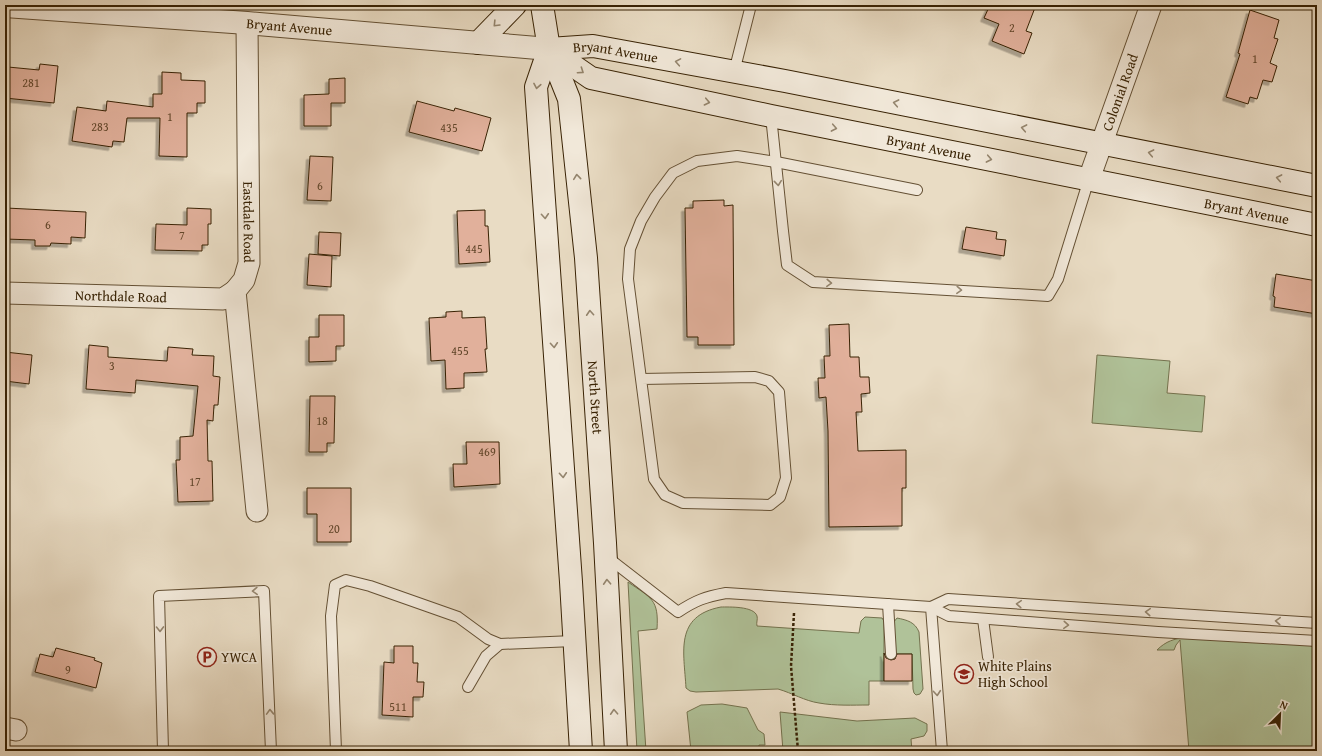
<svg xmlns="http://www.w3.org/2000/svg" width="1322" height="756" font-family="'Gentium Book Plus',serif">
<defs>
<filter id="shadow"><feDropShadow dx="-3.5" dy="3.5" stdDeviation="0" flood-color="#0004"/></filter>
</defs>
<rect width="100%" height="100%" fill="#e9dcc4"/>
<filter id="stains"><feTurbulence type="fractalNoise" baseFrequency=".005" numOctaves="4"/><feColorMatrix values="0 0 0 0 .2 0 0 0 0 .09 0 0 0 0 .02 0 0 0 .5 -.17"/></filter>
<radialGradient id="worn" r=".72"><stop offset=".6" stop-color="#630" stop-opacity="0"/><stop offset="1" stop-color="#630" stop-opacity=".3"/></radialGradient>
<!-- green -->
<g fill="#b0c299" stroke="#74724e">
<path d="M1097 355 1170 361 1167 393 1205 396 1202 432 1092 423Z"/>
<path d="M628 582C651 598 659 599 657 629L638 631 646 751H637Z"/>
<path d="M721 607C729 607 754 606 757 616 758 619 756 623 757 626L859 633 861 621 865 617 882 618 884 621V681H869V705C853 705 835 706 819 703 805 701 792 693 778 689L696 692 690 691 686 688C684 652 674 616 721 607Z"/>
<path d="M897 618C907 620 915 622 919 632L923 689 920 694 916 695 914 693 913 689 912 654H895L893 623Z"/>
<path d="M1186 637 1317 646V751H1189L1180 640 1176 645 1174 650H1157C1166 641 1174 639 1186 637Z"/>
<path d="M722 704 747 708 758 730 764 734 765 745H759V751H691L687 712 701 705Z"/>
<path d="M780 712 857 721 915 718 927 724V731L924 736 911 739 912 751H783Z"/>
</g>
<!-- building -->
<g fill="#e1b09b" stroke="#382204" filter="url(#shadow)">
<path d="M990 5H1036L1026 31 1032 33 1024 54 992 41 999 24 984 18Z"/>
<path d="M1250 10 1279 20 1274 38 1278 39 1270 63 1277 66 1272 82 1263 80 1257 99 1250 97 1248 104 1226 97 1240 54 1238 53Z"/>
<path d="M40 64 58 66 54 103 5 98 8 67 39 70Z"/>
<path d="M162 72 181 73V80L205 81V103H197V113H187V157L159 156 160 118H127L124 142 113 141 112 147 72 141 77 107 106 111 107 101 153 107V94H162Z"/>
<path d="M345 78V103H331V126H304V95L329 94V79Z"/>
<path d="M417 101 454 111 455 108 491 118 482 151 409 132Z"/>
<path d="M310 156 333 157 331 201 307 200Z"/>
<path d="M724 200V206L733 205 734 345H698V337H687L685 208H693V201Z"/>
<path d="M6 208 86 212 85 238 71 237V244L51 243 50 246H35V240L5 239Z"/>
<path d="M187 208 211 209V224H208V245H202V251L155 250 156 224 187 225Z"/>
<path d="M485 210V226H488L490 262 459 264 457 211Z"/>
<path d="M966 227 997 232 996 239 1006 240 1004 256 962 249Z"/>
<path d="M319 232 341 233 340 256 318 254Z"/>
<path d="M309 254 332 256 331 287 307 285Z"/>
<path d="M1276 274 1317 281V314L1274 307 1275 297 1273 296Z"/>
<path d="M462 311V318L485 317 487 349H485L487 372 464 373V388L446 389 445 360 431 361 429 318 446 317V312Z"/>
<path d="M319 315H344V346H336V361L309 362V337H319Z"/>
<path d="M849 324 850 357H859L860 377H869L870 393 861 394 862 412H856L858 451 906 450V488H902V526L829 527 828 431 826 397 819 398 818 378H825L824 356H830L829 325Z"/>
<path d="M89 345 108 347V357L167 361 168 347 193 349 192 355 214 356 213 376 220 377 218 405H214L213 421 207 420 208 461H212L213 501 178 502 176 460H180V437L193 436 198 386 136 380 135 393 86 389Z"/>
<path d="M5 352 32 355 29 384 5 381Z"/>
<path d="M310 396H335L334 443H327V452H309Z"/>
<path d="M466 442H499L500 484 454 487 453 464H467Z"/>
<path d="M307 488H351V542H317V514H307Z"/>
<path d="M394 646H413V663H418L417 682H424L423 697H413V717L382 715 384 662 394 663Z"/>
<path d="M56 648 95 658 94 660 102 663 96 688 35 672 40 654 53 657Z"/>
<path d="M884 653 886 658 891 660 895 659 897 654H912V681H884Z"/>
</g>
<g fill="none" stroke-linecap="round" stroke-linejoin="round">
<defs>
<g id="service">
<path d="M734 72 751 5"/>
<path d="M771 116 783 231 787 265 813 282 1048 296 1058 279 1089 179"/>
<path d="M641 379 755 377 769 381 779 392 786 478 780 497 770 505 683 503 665 495 654 479 628 279 630 249 641 221 655 197 673 173 697 161 737 156 776 162 917 190"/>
<path d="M607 557 678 612C696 600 705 597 726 593L931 607 942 751"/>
<path d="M888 604 891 654"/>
<path d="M983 619 988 657"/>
<path d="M1317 623 948 599 931 607 949 616 1158 632 1317 641"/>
<path d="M468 687 486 656 500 644"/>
<path d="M163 751 159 596 264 591 271 751"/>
<path d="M336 751 331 616 335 585 346 580 370 586 458 617 488 639 500 644 574 641"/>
</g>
<g id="minor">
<path id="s1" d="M247 23 249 263 244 280 235 291 257 511"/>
<path id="s2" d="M1089 179 1151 5"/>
<path id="s3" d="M5 293 223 299 235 291"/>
<path d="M5 728 16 730"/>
</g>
<g id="tertiary">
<path id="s4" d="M5 6 247 23 549 49"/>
</g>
<g id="secondary">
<path id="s5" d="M542 5 549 49 569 99 586 258 605 543 616 751"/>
<path d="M478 43 515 5"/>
<path id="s6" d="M549 49 591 78 771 116 1317 225"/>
<path id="s7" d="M549 49 593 46 785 81 1317 186"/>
<path d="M549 49 536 87 571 582 581 751"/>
</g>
</defs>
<!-- service casing -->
<use href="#service" stroke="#645034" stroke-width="12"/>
<!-- minor casing -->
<use href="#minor" stroke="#645034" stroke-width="23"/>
<!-- tertiary casing -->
<use href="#tertiary" stroke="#645034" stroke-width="24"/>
<!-- secondary casing -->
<use href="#secondary" stroke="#382204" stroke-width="24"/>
<!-- path -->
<path stroke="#382204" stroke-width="2.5" stroke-dasharray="3 2" stroke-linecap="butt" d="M794 613 791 666 798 751"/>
<!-- service -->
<use href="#service" stroke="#f1e8d9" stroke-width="10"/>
<!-- minor -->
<use href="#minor" stroke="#f1e8d9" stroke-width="21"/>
<!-- tertiary -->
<use href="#tertiary" stroke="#f1e8d9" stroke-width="22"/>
<!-- secondary -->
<use href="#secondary" stroke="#f1e8d9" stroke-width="22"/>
</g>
<!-- one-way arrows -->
<defs><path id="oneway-chevron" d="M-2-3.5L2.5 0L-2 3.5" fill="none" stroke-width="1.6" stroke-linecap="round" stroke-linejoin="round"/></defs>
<g stroke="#94856e">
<use href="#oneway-chevron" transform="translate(496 24) rotate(134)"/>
<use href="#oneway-chevron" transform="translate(678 62) rotate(-170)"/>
<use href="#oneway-chevron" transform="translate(581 71) rotate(34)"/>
<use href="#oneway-chevron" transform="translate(537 86) rotate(100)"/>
<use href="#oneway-chevron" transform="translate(707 102) rotate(12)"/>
<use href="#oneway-chevron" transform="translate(896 103) rotate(-169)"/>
<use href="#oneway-chevron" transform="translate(834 128) rotate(11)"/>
<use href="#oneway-chevron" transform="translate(1024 128) rotate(-169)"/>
<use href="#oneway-chevron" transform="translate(1151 153) rotate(-169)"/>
<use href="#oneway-chevron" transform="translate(989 159) rotate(11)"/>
<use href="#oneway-chevron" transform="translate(577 177) rotate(-96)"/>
<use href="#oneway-chevron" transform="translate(1279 178) rotate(-169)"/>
<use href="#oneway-chevron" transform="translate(778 183) rotate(84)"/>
<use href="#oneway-chevron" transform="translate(545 216) rotate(86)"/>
<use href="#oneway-chevron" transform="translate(829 283) rotate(3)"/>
<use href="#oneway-chevron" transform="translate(959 290) rotate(3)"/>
<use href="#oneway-chevron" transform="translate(590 313) rotate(-94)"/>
<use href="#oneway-chevron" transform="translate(554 345) rotate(86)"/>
<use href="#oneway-chevron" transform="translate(563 475) rotate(86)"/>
<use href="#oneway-chevron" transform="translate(607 582) rotate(-93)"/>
<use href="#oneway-chevron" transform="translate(255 591) rotate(178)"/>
<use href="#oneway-chevron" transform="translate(1019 604) rotate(-176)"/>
<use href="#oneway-chevron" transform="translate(1148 612) rotate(-176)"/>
<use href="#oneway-chevron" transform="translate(1278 621) rotate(-176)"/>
<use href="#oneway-chevron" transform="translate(1066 625) rotate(4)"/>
<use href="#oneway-chevron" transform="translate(160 629) rotate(89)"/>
<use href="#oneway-chevron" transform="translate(937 693) rotate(85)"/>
<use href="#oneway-chevron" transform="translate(270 712) rotate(-92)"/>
<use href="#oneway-chevron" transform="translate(614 712) rotate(-93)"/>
</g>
<!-- icons -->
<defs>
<symbol id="parking-ring" viewBox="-11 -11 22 22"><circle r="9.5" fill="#f1e8d9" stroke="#8f2418" stroke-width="1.5"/><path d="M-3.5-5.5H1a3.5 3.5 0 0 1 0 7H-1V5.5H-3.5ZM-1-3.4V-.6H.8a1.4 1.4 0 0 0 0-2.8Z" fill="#8f2418"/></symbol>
<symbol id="school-ring" viewBox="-11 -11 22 22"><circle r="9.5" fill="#f1e8d9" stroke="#8f2418" stroke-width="1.5"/><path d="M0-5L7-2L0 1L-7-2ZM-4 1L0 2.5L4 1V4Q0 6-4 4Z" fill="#8f2418"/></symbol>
</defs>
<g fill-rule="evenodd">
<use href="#parking-ring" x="196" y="646" width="22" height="22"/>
<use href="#school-ring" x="953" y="663" width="22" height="22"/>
</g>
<g text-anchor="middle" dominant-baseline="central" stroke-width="3.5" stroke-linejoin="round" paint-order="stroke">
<!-- number labels -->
<g font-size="12" fill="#62462a">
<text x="1012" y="27">2</text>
<text x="1255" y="58">1</text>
<text x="31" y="82">281</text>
<text x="170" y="116">1</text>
<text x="100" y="126">283</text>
<text x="449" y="127">435</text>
<text x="320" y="185">6</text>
<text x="48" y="224">6</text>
<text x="182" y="235">7</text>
<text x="474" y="248">445</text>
<text x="460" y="350">455</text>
<text x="112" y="365">3</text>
<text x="322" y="420">18</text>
<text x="487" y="451">469</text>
<text x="195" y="481">17</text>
<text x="334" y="528">20</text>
<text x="68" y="669">9</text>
<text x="398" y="706">511</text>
</g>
<!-- street labels -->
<g font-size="14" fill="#382204" stroke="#f1e8d9">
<text stroke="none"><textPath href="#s4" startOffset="285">Bryant Avenue</textPath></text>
<text stroke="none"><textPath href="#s7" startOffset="67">Bryant Avenue</textPath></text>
<text stroke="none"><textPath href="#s2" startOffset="92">Colonial Road</textPath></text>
<text stroke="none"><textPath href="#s6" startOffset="396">Bryant Avenue</textPath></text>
<text stroke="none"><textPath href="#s6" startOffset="720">Bryant Avenue</textPath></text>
<text stroke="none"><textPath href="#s1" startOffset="199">Eastdale Road</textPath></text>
<text stroke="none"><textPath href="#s3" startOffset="116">Northdale Road</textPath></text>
<text stroke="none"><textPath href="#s5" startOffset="398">North Street</textPath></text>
</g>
<!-- poi labels -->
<g font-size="14" fill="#382204" stroke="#f1e8d9" text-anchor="start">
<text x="221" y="657">YWCA</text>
<text x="978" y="666">White Plains<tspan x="978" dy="16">High School</tspan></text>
</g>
</g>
<!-- margin -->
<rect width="1322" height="756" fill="none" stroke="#e9dcc4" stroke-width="20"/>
<rect x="6" y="6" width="1310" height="744" fill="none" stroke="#382204" stroke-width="2"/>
<rect x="10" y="10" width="1302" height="736" fill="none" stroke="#382204"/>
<!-- north arrow -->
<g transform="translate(1280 714) rotate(24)" stroke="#f1e8d9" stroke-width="3" paint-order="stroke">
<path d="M0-3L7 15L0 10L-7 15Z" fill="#382204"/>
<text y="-6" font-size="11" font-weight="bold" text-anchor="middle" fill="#382204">N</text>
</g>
<rect width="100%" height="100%" filter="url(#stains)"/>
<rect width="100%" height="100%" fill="url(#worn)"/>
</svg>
